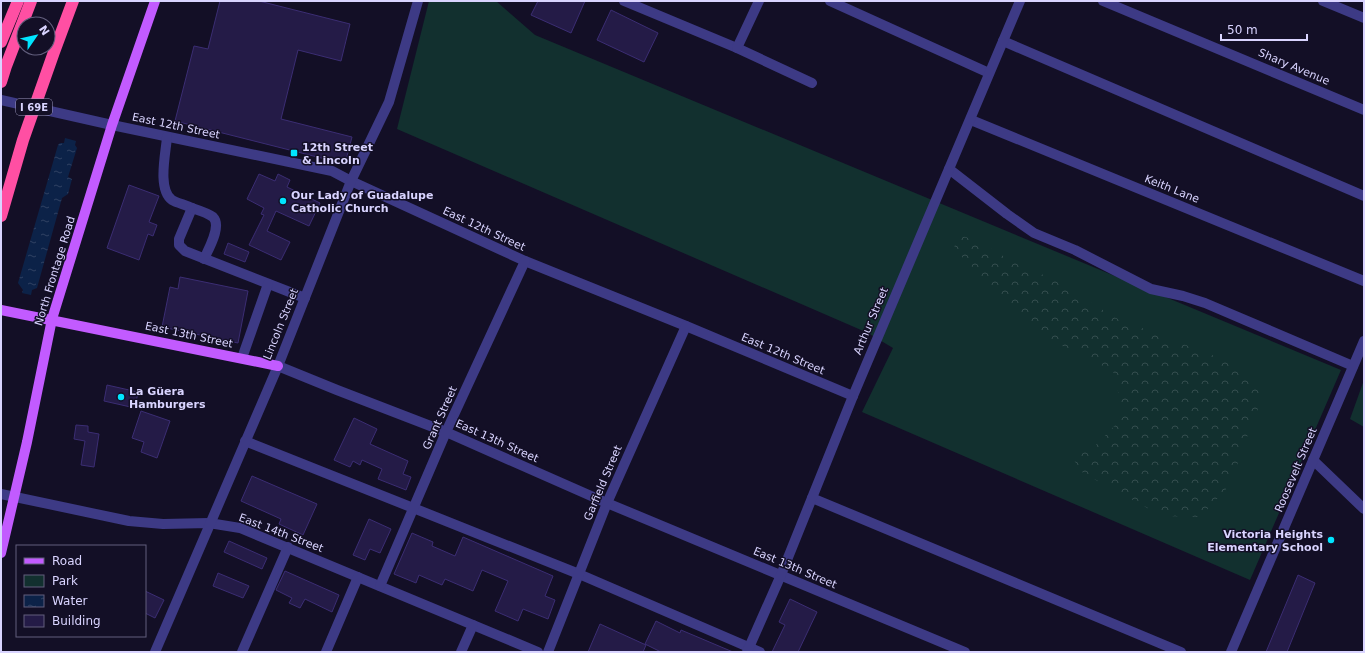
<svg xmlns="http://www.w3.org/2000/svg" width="1365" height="653" font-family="'DejaVu Sans',sans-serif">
<defs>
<pattern id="forest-crowns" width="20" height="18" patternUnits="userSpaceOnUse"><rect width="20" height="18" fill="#12302f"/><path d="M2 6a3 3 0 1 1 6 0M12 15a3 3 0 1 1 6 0" fill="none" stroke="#344d4e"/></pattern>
<pattern id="water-ripples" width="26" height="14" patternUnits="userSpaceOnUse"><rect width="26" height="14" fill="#0c2248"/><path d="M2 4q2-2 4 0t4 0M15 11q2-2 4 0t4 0" fill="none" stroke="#2f4163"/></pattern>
</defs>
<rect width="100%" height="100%" fill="#130f26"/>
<!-- green -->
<g fill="#12302f">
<path d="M429 1H496L535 35 1341 370 1250 580 862 412 893 348 868 333 397 129Z"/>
<path d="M1364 380V427L1350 419Z"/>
</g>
<!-- forest -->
<path fill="url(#forest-crowns)" d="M957 234 980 242 1005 257 1054 280 1116 318 1230 362 1266 389 1251 426 1230 485 1200 517 1162 516 1083 473 1068 452 1094 447 1124 416 1113 371 1042 336 954 249Z"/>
<!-- water -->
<path fill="url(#water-ripples)" d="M65 138 76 141 75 145 77 148 68 177 72 179 68 194 62 198 37 288 32 290 31 295 22 293 23 290 18 283 58 145 60 143H64Z"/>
<!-- building -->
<g fill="#241b47" stroke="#3b2d73">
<path d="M220 1H259L350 24 341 61 298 50 281 119 352 137 345 164 175 121 194 46 208 49Z"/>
<path d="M538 1H585L571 33 531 15Z"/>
<path d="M611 10 658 33 644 62 597 40Z"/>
<path d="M259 174 275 181 278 174 290 180 287 187 320 203 309 226 276 211 267 231 290 242 281 260 249 245 264 215 261 214 264 208 247 199Z"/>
<path d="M129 185 159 196 149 222 157 225 153 236 148 234 139 260 107 248Z"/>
<path d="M228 243 249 252 245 262 224 254Z"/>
<path d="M180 277 248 291 238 343 162 327 170 287 178 289Z"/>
<path d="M107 385 138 392 135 408 104 401Z"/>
<path d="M141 411 170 421 157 458 141 452 144 442 132 438Z"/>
<path d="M354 418 377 429 370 444 408 461 403 474 411 477 406 490 378 479 382 469 362 460 360 465 353 461 350 467 334 460Z"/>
<path d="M76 425 88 426V432L99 434 94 467 81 465 85 441 74 439Z"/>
<path d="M252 476 317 504 303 535 279 524 281 519 241 501Z"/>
<path d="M369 519 391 529 380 553 370 549 365 560 353 555Z"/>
<path d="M412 533 433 542 432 546 455 556 463 537 553 576 545 596 555 600 548 619 523 609 518 621 495 611 508 581 482 570 473 591 445 579 442 585 419 575 416 583 394 574Z"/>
<path d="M229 541 267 558 262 569 224 552Z"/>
<path d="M285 571 339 595 332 612 305 599 300 608 289 603 292 598 276 590Z"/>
<path d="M218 573 249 586 243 598 213 586Z"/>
<path d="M1298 575 1315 583 1287 652H1266Z"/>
<path d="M145 591 164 600 155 618 145 613Z"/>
<path d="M790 599 817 612 798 652H772L785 625 779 622Z"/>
<path d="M656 621 680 633 681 630 733 652H661L645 644Z"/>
<path d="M600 624 646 645 643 652H588Z"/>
</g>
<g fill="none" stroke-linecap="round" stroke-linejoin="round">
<!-- minor -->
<g stroke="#3d3a85" stroke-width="10">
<path d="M624 1 737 48 812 83"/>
<path d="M830 1 989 73"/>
<path d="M1103 1 1364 110"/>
<path d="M1323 1 1364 18"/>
<path d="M1003 41 1364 196"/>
<path d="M737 48 759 1"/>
<path d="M1 100 112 125 332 171 351 181 525 261 686 326 853 396"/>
<path d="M971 120 1364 281"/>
<path d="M167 137C166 152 157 189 172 200 177 203 186 205 192 208L179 239V245L185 251 305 298"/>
<path d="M949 169 1007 214 1034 233 1075 250 1151 289 1183 296 1205 303 1353 366"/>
<path d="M192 208C198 210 208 213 213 217 222 226 209 248 204 259"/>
<path d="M242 358 268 284"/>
<path d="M278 366 337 390 446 432 607 503 965 652"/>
<path d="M245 441 579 574 760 652"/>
<path d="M1313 460 1364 509"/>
<path d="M1 494 129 521 163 524 209 523 240 528 538 652"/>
<path d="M812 498 1181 652"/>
<path d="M380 586 446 432 525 261"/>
<path d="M155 652 278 366 351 181 389 102 418 1"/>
<path d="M242 652 288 547"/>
<path d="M326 652 358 577"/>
<path d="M461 652 473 625"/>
<path d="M548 652 607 503 686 326"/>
<path d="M747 652 781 575 853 396 1020 1"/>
<path d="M1231 652 1364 341"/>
</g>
<!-- major -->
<g stroke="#c25bff" stroke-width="10">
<path d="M1 310 278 366"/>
<path d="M1 553 27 442 52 319 112 125 155 1"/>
</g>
<!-- highway -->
<g stroke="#ff4fa3" stroke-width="12">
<path d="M1 42 18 1"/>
<path d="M1 82 6 66 31 1"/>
</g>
<!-- highway-bridge -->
<path stroke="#ff4fa3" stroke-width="12" d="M1 216 23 140 54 52 73 1"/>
</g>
<!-- markers -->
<g fill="#00e5ff" stroke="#130f26" stroke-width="1.5">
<rect x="290" y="149" width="8" height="8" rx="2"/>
<circle cx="283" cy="201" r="4"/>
<circle cx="121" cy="397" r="4"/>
<circle cx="1331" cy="540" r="4"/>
</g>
<g text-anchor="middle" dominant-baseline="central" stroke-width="3" stroke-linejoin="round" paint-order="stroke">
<!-- shield labels -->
<rect fill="#130f26" stroke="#9e99be" stroke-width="1" x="16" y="99" width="36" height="16" rx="3"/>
<g font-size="10" font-weight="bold" fill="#d9d4ff">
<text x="34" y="107">I 69E</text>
</g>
<!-- street labels -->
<g font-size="11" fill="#d9d4ff" stroke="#130f26">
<text transform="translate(1294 67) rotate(23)">Shary Avenue</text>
<text transform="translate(176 126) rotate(12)">East 12th Street</text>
<text transform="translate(1172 189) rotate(22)">Keith Lane</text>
<text transform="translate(484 229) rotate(25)">East 12th Street</text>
<text transform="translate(55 271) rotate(-73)">North Frontage Road</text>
<text transform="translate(871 321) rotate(-67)">Arthur Street</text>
<text transform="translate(281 324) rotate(-68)">Lincoln Street</text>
<text transform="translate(189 335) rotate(12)">East 13th Street</text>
<text transform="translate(783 354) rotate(23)">East 12th Street</text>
<text transform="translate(440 418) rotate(-66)">Grant Street</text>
<text transform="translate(497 441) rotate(24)">East 13th Street</text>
<text transform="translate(1296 470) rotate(-67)">Roosevelt Street</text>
<text transform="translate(603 483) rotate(-67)">Garfield Street</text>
<text transform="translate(281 533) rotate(21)">East 14th Street</text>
<text transform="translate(795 568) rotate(23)">East 13th Street</text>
</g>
<!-- poi labels -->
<g font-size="11" font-weight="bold" fill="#d9d4ff" stroke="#130f26" text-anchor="start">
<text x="302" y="147">12th Street<tspan x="302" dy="13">&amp; Lincoln</tspan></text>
<text x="291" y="195">Our Lady of Guadalupe<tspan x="291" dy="13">Catholic Church</tspan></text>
<text x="129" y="391">La Güera<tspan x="129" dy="13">Hamburgers</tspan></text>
<text x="1323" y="534" text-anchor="end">Victoria Heights<tspan x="1323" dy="13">Elementary School</tspan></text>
</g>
</g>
<!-- border -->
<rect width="1365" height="653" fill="none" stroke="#d9d4ff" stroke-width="4"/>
<!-- legend -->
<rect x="16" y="545" width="130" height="92" fill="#130f26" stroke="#625e7d"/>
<rect x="24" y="558" width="20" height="6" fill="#c25bff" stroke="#625e7d"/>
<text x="52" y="565" font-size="12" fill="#d9d4ff">Road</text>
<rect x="24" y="575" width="20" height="12" fill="#12302f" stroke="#625e7d"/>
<text x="52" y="585" font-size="12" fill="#d9d4ff">Park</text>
<rect x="24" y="595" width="20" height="12" fill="url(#water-ripples)" stroke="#625e7d"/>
<text x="52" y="605" font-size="12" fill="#d9d4ff">Water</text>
<rect x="24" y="615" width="20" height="12" fill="#241b47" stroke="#625e7d"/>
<text x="52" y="625" font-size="12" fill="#d9d4ff">Building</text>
<!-- north arrow -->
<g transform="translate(36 36) rotate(56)"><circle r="19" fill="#130f26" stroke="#625e7d"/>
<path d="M0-3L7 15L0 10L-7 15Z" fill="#00e5ff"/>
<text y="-6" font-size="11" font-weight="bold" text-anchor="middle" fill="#d9d4ff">N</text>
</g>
<!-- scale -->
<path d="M1221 34v6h86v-6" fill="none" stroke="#d9d4ff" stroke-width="2"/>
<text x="1227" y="34" font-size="12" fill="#d9d4ff" stroke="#130f26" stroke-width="3" paint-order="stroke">50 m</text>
</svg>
